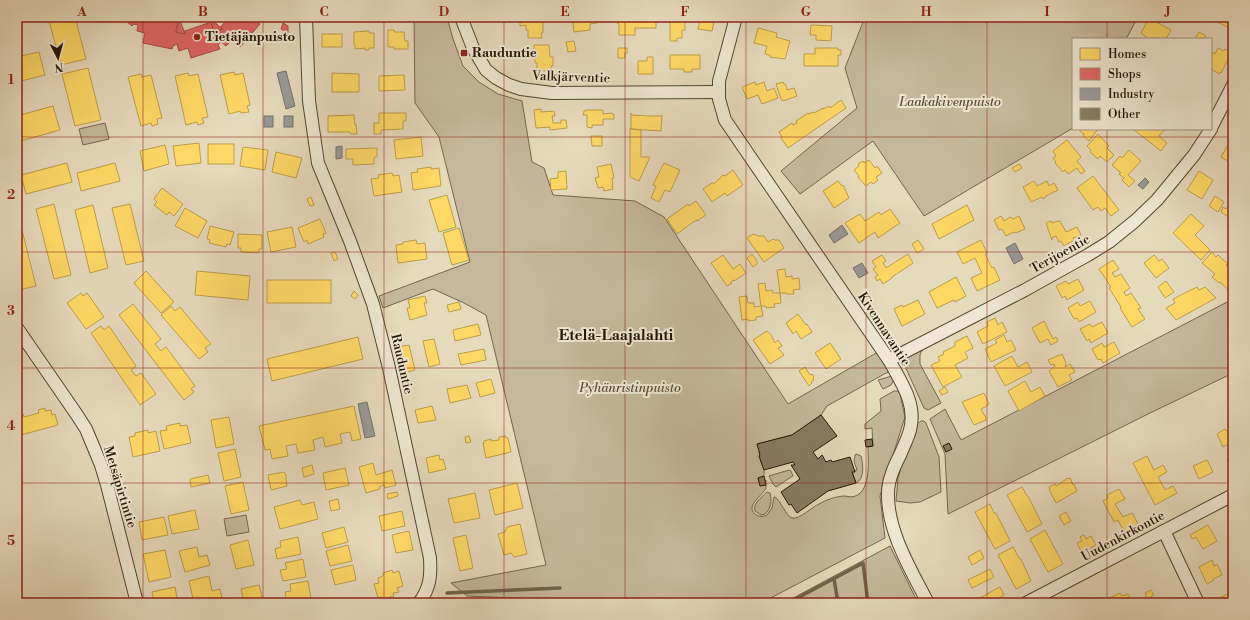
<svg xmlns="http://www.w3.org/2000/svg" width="1250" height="620" font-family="'Libre Bodoni',serif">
<rect width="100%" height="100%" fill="#e6dabc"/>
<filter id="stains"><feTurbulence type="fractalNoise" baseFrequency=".005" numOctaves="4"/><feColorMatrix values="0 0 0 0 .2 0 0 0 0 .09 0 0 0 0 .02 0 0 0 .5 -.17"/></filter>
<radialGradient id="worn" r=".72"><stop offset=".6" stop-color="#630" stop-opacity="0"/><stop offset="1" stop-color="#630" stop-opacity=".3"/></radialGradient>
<!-- green -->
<g fill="#c5b89c" stroke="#73664f">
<path d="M414 17H447L453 39 463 66 479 82 498 94 522 101 532 162 544 168 553 195 635 201 664 217 788 404 878 352 891 372 886 373 827 406 821 415 792 435 757 444 760 455 759 456 764 470V476L758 478 760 486 765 485 764 480H766V488C763 495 745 506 755 514 759 517 763 517 767 515L772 508 774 497H775C781 501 786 516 792 518 799 520 812 507 819 504 826 500 836 496 845 496 847 496 849 497 851 497 872 495 868 461 868 447L873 446 872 428 865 429V424L881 411 880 399 894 391H898L900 394 905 417 880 496 885 538 761 603H559V600L467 596 451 583 546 565 486 315 464 303 433 289 383 308 379 296 470 262 439 137 415 103Z"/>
<path d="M865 17H1138L1126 39H1073V128L924 216 873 141 800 194 781 171 857 108 845 68Z"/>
<path d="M105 123 109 139 83 145 79 129Z"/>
<path d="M1233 299V373L1146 415 948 514 945 454 930 419 945 409 961 440Z"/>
<path d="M924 345 920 355V364L941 403 928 410 924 408 904 364V358Z"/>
<path d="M892 376 894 379 891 385 883 389 878 380Z"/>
<path d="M921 421H924L926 423 939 457 941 492 920 502 910 503 896 501 898 478 906 450 916 425Z"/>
<path d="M856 454 861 456C863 464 865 479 856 483L852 472 857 470 854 461 855 455Z"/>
<path d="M789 470 791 471 793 476 791 477 776 487 773 484 769 476Z"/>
<path d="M767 492 770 493C772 500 771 509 765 514L761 515 755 511C753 503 761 498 767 492Z"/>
<path d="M246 515 249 532 227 536 224 519Z"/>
<path d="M890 546 918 603H784Z"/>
</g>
<!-- homes -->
<g fill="#ffd966" stroke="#bc9e48">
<path d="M48 17H75L86 59 61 65Z"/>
<path d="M521 17H543V33H541L542 38H528V30H526V25L520 26V19H521Z"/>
<path d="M572 17H596L597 23 590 24V30L574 32Z"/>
<path d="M617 17H656V28H635V35H619V24L617 23Z"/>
<path d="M670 17H685V30H682V38H677V41H670Z"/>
<path d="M701 17H715L712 31 698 29Z"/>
<path d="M1218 17H1233V25L1231 29 1216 21Z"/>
<path d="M1149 18 1171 30 1166 39H1149L1141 33Z"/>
<path d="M811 25 832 26 831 41 816 40V35H810Z"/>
<path d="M758 28 777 33 776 37 790 41 785 59 770 57V55L765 54 767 46 754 43Z"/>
<path d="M388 30H394V32H404L405 41H408V49H394V47H388Z"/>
<path d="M369 31V33H374V48H369V50H365V48L355 49V45H354V32Z"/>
<path d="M1199 32 1206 36 1205 39H1195Z"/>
<rect x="322" y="34" width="20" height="13"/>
<path d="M574 41 576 51 568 52 566 42Z"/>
<path d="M534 45H549L550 57H553V66H551V71H537V63H535V58H532V53L534 52Z"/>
<path d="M618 48H627V53H625V58H618Z"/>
<path d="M815 48H838V50H841V55H838V66H804V54H815Z"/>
<path d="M1218 48 1224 51 1225 49 1232 52 1221 73 1220 72 1219 74 1211 69V52L1215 54Z"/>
<path d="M39 52 45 75 17 82V57Z"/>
<path d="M670 55H700V69H692V72H684V69H670Z"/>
<path d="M647 57H653V74H638V61H647Z"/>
<path d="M88 68 101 120 75 126 62 74Z"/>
<path d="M234 72 235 75 243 73 250 105 247 106 249 112 241 113 240 111 229 114 220 75Z"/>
<path d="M188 73 189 76 198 74 208 117 202 118 204 123 198 125 197 122 186 125 175 76Z"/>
<path d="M332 73 359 74V92H332Z"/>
<path d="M141 74 142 77 151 75 162 118 157 119 158 124 152 126 151 123 141 126 128 77Z"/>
<path d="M404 75 405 90 379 91V76Z"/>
<path d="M755 82 756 85 764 82 767 91 774 88 778 98 762 104 758 95 747 99 742 87Z"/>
<path d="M783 82 784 84 786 85 787 90 794 88 797 96 783 101 781 99 776 84Z"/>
<path d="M841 100 846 108 788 148 781 138 782 137 779 132 792 123 793 125 797 123 796 121 808 113 809 114 813 112 814 113 823 108V109L829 106 830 108Z"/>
<path d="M53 106 60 130 17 142V116Z"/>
<path d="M541 109V112L554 111 555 116H552L553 123H561V120H566L567 128 550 130V127L536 128 534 110Z"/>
<path d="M587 110H603V114L612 113V114H614V119H603V125H592V128L587 127V115H583L584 111Z"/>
<path d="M379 113H406V121H403V129L381 130V134H374V123H379Z"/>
<path d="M631 113 632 115 649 116H661L662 115 661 131 631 129Z"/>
<path d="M354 115 355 125 356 124 357 134H351L350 132H328V116Z"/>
<path d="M630 128 631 129 641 130V157H650L639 181 630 177Z"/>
<path d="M1080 129H1095L1097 130 1089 141 1083 136 1084 134 1079 130Z"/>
<path d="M1133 129H1165L1159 136 1167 143 1161 151Z"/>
<path d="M1098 134 1109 146 1107 148 1114 155 1107 162 1100 156 1098 159 1090 152 1091 150 1087 146Z"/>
<path d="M591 136H602V146H592Z"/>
<path d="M421 137 423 156 396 159 394 140Z"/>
<path d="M1232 138 1233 139V164L1221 157Z"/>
<path d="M1067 140 1081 157 1077 161 1085 171 1081 174 1077 168 1068 174 1065 170 1063 172 1055 163 1056 162 1053 158 1056 156 1053 151Z"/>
<path d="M199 143 201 163 176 166 173 146Z"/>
<rect x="208" y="144" width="26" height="20"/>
<path d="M165 145 169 164 144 171 140 151Z"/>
<path d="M243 147 268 150 265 170 240 166Z"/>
<path d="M377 148V156L374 158V164L353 165V159H346V149Z"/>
<path d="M1129 150 1141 161 1128 175 1135 181 1129 187 1122 180 1124 178 1119 174 1121 173 1112 165 1120 156 1122 158Z"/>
<path d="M276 152 302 158 296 178 272 172Z"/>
<path d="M869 160 875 168 877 166 882 173 876 177 878 180 873 184 871 182 866 186 858 177 859 176 854 170 859 166 858 164 863 161 864 163Z"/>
<path d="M67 163 72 182 26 194 21 175Z"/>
<path d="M115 163 120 181 81 191 77 173Z"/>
<path d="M664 163 680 170 670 192 665 190 659 202 651 198 656 186 653 185Z"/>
<path d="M611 164 614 178H612L613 185H612L613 189 604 191 603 187 598 188 595 178 599 177 597 167Z"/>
<path d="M1019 164 1022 168 1015 172 1012 168Z"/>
<path d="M431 167V169L439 168 441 186 413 190 411 173 418 172 417 169Z"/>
<path d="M733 170 743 185 727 196 725 193 712 202 703 189 712 183H715L723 175 725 176Z"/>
<path d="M566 171 567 189 551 190 550 179 558 178V172Z"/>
<path d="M1199 171 1213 180 1202 199 1187 190Z"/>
<path d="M392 173 393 176 399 175 402 192 374 196 371 179 379 178 378 175Z"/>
<path d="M1093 176 1119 210 1111 216 1105 208 1101 211 1098 207 1093 210 1077 188Z"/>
<path d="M838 181 842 186 843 185 849 198 834 208 823 191Z"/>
<path d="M1034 181 1037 186 1047 181 1049 186 1054 183 1058 190 1046 196V197L1043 199 1042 197 1031 202 1023 187Z"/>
<path d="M162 188 183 204 174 216 169 212 167 215 154 205 157 202 154 199Z"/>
<path d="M447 195 456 227 439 232 429 200Z"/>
<path d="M1215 196 1224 202 1218 212 1209 206Z"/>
<path d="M311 197 314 205 310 206 307 199Z"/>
<path d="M696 201 706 215 697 221V220L693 222 677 234 667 219 688 204 689 206Z"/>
<path d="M54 204 71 275 54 279 36 209Z"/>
<path d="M130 204 144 261 126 265 112 208Z"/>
<path d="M93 205 108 268 90 273 75 210Z"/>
<path d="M967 205 974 220 939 239 932 224Z"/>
<path d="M1229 205 1233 207V217L1231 219 1221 212 1223 207 1226 209Z"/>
<path d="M185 208 207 221 198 238 175 226Z"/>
<path d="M890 209 900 223 878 238 875 232 859 243 845 223 860 214 865 221 879 212 881 215Z"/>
<path d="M17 210 36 286 19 290 17 283Z"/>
<path d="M1191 214 1204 226 1195 235 1210 250 1201 260 1173 233Z"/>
<path d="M1001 216 1004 221 1010 217 1013 219 1019 216 1025 229 1016 233 1014 232 1006 236 1002 229 999 230 994 220Z"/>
<path d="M320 219 326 233 323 234 324 237 308 244 307 240 304 242 298 228Z"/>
<path d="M1051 221 1052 223 1058 221H1060L1066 232 1077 227 1081 235 1073 238 1074 240 1064 246 1061 241 1059 242 1056 236 1052 238V240L1046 223Z"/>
<path d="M210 226 234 232 230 245 227 244 226 247 209 243 210 240 207 239Z"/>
<path d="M292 227 296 247 271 252 267 232Z"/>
<path d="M459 228 469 260 452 265 443 233Z"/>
<path d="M238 234 262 235V249H259V253L241 252V248H238Z"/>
<path d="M753 234 759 236H764L768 242 773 239 774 240H779L784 248 764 262 747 238Z"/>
<path d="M416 240 417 244 425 243 427 259 398 263 396 245 403 244V242Z"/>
<path d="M918 240 924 249 917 253 912 244Z"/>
<path d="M981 240 987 253 985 254 992 268 994 267 1000 280 977 291 971 278 982 273 975 258 963 264 957 252Z"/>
<path d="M335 252 338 259 334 261 331 253Z"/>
<path d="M1212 252 1216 257 1218 255 1228 264 1226 265 1233 272V294L1220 282 1219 283 1212 277 1215 274 1202 263Z"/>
<path d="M752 254 758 263 753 267 747 258Z"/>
<path d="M908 254 913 263 892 277V278L883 284 880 279 877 281 875 277 878 275 873 269 876 267 872 261 882 255 886 261 883 263 886 268Z"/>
<path d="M723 255 733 269 740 264 746 273 734 281 733 280 731 282 732 283 727 286 711 263Z"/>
<path d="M1154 255 1159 261 1162 259 1169 268 1156 278 1144 263Z"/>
<path d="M1113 260 1119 269 1112 273 1115 277 1121 274 1130 288 1124 292 1126 296 1131 293 1141 308 1138 309 1145 319 1132 327 1120 308 1121 307 1109 288 1111 287 1099 269Z"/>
<path d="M785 269 786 277 792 276V279L799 278 800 289 793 290 794 294H786V293H780L777 270Z"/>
<path d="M146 271 174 302 161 313 134 283Z"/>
<path d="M197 271 250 276 248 300 195 295Z"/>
<path d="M956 277 966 296 955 302 954 300 937 308 929 292Z"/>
<path d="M1078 279 1084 290 1067 300 1065 296 1062 298 1056 286 1066 281 1068 284Z"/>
<rect x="267" y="280" width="64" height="23"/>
<path d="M1166 281 1174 292 1165 298 1158 287Z"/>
<path d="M765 283 766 291 772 290 773 293H780L781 303 774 304 775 307 766 308V306H761L758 284Z"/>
<path d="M1197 287 1199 290 1205 287 1216 298 1176 320 1166 308 1175 303 1173 299Z"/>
<path d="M354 291 358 295 355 299 351 296Z"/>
<path d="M81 293 83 296 87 293 104 317 86 329 67 303Z"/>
<path d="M425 296 427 303H424L427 315 410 320 407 308H410L408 300Z"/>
<path d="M747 296 748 303H754V307L761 306 763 316 756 317V320L748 321V319L742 320 739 297Z"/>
<path d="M918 300 925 314 902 326 894 309 902 305 903 307Z"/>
<path d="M1090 301 1096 312 1079 322 1077 318 1074 319 1068 308 1078 302 1080 306Z"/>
<path d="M459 302 461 309 449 312 447 305Z"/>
<path d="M133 304 161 339 155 344 161 351 166 347 195 386 191 389 194 392 184 400 119 315Z"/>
<path d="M171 306 175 311 180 307 211 344 205 348 208 352 199 359 161 315Z"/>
<path d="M798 314 806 325 807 324 812 332 801 339 796 331 793 334 786 323Z"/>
<path d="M995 318 998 325 1002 322 1007 332 983 344 977 332 988 326 987 322Z"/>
<path d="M1044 321 1053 339 1056 337 1058 341 1051 345 1048 339 1040 343 1032 328Z"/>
<path d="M1102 322 1108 333 1091 343 1089 339 1087 341 1080 329 1090 324 1092 327Z"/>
<path d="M478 324 481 335 455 341 453 330Z"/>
<path d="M101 326 104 330 109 326 136 366 131 370 136 376 141 373 156 394 140 405 91 333Z"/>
<path d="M767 331 771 335 775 343 778 340 782 346 778 348 784 355 770 364 753 340Z"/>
<path d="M1004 335 1007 342 1011 340 1016 350 991 362 985 349 997 343 995 340Z"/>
<path d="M967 336 973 348 965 352 968 358 955 365 962 377 943 387 931 365 940 361 938 357 944 354 943 352 955 346V342Z"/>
<path d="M358 337 363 359 272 381 267 359Z"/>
<path d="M434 339 440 364 429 367 423 341Z"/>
<path d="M1114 342 1120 353 1103 363 1101 359 1098 360 1092 349 1102 343 1104 347Z"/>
<path d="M830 343 841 359 826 369 815 353Z"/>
<path d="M409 345 415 370 404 373 398 347Z"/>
<path d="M484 349 486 360 461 365 458 354Z"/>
<path d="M1062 354 1066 363 1065 367 1070 364 1075 372 1069 375 1072 380 1058 387 1049 371 1055 366 1054 364 1051 365 1048 360Z"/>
<path d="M1012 356 1018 367 1027 362 1032 372 1005 386 994 366Z"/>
<path d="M805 367 810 375 812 374 814 377 813 378 814 380 811 382 812 383 809 386 799 371Z"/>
<path d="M491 379 495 393 480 397 476 383Z"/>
<path d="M1025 381 1031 392 1040 387 1045 396 1019 411 1008 391Z"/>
<path d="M467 385 471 398 450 403 447 389Z"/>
<path d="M945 387 948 392 942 395 939 391Z"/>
<path d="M984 393 989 404 987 405V406L981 409 984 415H985L986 420 974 425 962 402Z"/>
<path d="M354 406 361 439 352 441 350 432 340 434 342 443 325 447 323 437 313 440 315 450 298 453 296 444 286 446 288 456 272 459 270 449 265 450 259 426Z"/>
<path d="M432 406 436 420 418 423 415 410Z"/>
<path d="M45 408V411L51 410 52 415 55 414 58 425 17 436V416L23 414 24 417 39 413 38 410Z"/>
<path d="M229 417 234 444 216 448 211 420Z"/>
<path d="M180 423V426L187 425 191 443 164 449 160 431 167 430 166 426Z"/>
<path d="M1233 428V442L1223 447 1217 434 1225 429 1226 431Z"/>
<path d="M148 430V433L156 431 160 451 133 457 129 437 135 436V433Z"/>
<path d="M469 436 471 442 466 443 465 437Z"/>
<path d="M506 436V438H508L511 452 486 458 483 443H484V441L491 439V441L499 440V437Z"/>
<path d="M235 449 241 477 224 481 218 453Z"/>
<path d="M439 455 440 460 443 459 446 469 429 473 426 458Z"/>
<path d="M1147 456 1154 470 1163 465 1167 472 1158 477 1165 490 1173 486 1177 493 1155 505 1133 463Z"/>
<path d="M1233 456V470L1227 459Z"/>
<path d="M1207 460 1213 472 1199 479 1193 466Z"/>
<path d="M373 463 376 475 392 470 396 485 385 488 384 485 379 487 380 489 366 493 359 467Z"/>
<path d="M312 465 314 474 304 477 302 468Z"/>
<path d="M345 468 349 485 326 490 323 473Z"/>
<path d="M284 472 286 475V479L287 486 271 490 268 475Z"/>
<path d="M208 475 210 483 191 487 190 479Z"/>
<path d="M1068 478V479L1070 478 1073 485 1074 484 1077 491 1056 503 1049 489H1050L1049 487 1055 484 1056 486Z"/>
<path d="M243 482 249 510 231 514 225 486Z"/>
<path d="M517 483 523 508 495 515 489 490Z"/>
<path d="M1022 487 1027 496H1028L1042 524 1027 532 1007 495Z"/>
<path d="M1119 489 1125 499 1115 504 1123 517 1132 513 1138 524 1124 532 1118 520 1114 522 1103 501 1108 498 1107 495Z"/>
<path d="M397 492 398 496 388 499 387 494Z"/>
<path d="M475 493 480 518 454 523 448 499Z"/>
<path d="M338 499 340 509 331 511 329 501Z"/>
<path d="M300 500 302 505 314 502 318 519 280 529 274 507Z"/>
<path d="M990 504 994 513H996L1010 541 995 549 975 512Z"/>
<path d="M195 510 199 529 172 534 168 516Z"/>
<path d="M402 511 405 526 382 531 379 516Z"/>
<path d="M1233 511V527L1227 514Z"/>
<path d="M1066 512 1071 521 1064 525 1059 516Z"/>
<path d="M164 517 168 535 142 540 139 522Z"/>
<path d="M520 524 527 554 514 557 511 553 504 555 498 534 505 532 507 527Z"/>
<path d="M1208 525 1217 541 1203 549 1196 537 1192 539 1190 535Z"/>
<path d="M344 527 348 542 326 548 322 533Z"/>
<path d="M1045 530 1063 564 1048 572 1030 539Z"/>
<path d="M409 531 413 550 396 553 392 535Z"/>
<path d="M466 535 473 568 460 571 453 538Z"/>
<path d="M1084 535 1086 539 1091 536 1096 545 1082 553 1077 543 1082 541 1080 537Z"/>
<path d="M298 537 301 554 277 559 275 549 281 547 280 541Z"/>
<path d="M248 540 254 565 236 569 230 545Z"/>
<path d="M348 545 352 561 330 566 326 551Z"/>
<path d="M197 547 199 557 207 555 210 565 185 572 179 551Z"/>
<path d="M1013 547 1019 558 1021 559 1031 581 1016 589 998 555Z"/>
<path d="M165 550 171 577 149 582 143 554Z"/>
<path d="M980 550 984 558 972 565 968 557Z"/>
<path d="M303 559 306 577 283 581 280 570 287 569 285 563Z"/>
<path d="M1212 560 1214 566 1217 564 1222 575 1213 579 1214 580 1207 584 1199 567Z"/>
<path d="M353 565 356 580 335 585 331 570Z"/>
<path d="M990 569 994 577 972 588 968 580Z"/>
<path d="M392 570 393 573 399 571 403 586 397 588 399 592 393 593 394 596 383 599 382 597 378 598 374 584 379 583 378 578 383 576V573Z"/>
<path d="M209 576 212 591 220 589 223 603H207L206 600 200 602 199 598 193 599 189 581Z"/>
<path d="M308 581 311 598 287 603 285 592 291 591 290 584Z"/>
<path d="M259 585 264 603H244L241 589Z"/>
<path d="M175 587 178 603H154L152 592Z"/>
<path d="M1000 587 1004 595 990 603H980L978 599Z"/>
<path d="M1151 590 1154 595 1147 599 1145 593Z"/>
<path d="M1120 593 1122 596 1128 594 1132 602 1108 603 1107 599Z"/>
<path d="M1230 593 1233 603H1218L1217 599Z"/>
<path d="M1073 598 1076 603H1065Z"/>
</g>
<!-- shops -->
<g fill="#e06666" stroke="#a74d48">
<path d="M121 17H147L148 18 149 17H156L178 22 176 32 183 34 182 32 211 22 214 32 220 30 219 29 229 17H265V19L257 18V22L260 24 240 47 232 40 226 46 221 42 218 45 220 49 191 58 188 48 179 51 177 44 173 46 172 49 143 43 145 33 137 31 138 25 134 24 132 26Z"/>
<path d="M179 18 184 31 185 34 176 32Z"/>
<path d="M210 18 220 27 223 29 214 32Z"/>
<path d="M283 23 288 26V33L281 29Z"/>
</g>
<!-- industry -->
<g fill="#999" stroke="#75716c">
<path d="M286 71 295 106 286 109 277 73Z"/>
<rect x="264" y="116" width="9" height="11"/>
<rect x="284" y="116" width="9" height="11"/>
<path d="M342 146V158L336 159V147Z"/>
<path d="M1145 178 1149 182 1143 189 1138 185Z"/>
<path d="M842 225 848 234 834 243 829 235Z"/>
<path d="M1015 243 1023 259 1014 264 1006 248Z"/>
<path d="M862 263 868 273 859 278 853 268Z"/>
<path d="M367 402 375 436 365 438 358 404Z"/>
</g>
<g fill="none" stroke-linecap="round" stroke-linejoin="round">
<!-- stream -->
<g stroke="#6f634c" stroke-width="3.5">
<path d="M834 579 838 603"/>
<path d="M447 593 560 588"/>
<path d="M788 603 863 563 868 603"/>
</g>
</g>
<!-- building -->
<g fill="#877b63" stroke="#211402">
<path d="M821 415 837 436 813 452 818 459 822 455 826 462 831 460 832 462 850 457 855 472H852L856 483 828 491 797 513 791 504 789 505 781 492 800 479 791 465H795L793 462 764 470 759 456 760 455 757 444 792 435Z"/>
<path d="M872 439 873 446 866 447 865 440Z"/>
<path d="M949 443 952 449 946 452 943 446Z"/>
<path d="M764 476 766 485 760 486 758 478Z"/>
</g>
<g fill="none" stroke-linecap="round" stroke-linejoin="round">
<defs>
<g id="minor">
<path d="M306 17 309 101 318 163 350 241 373 304 389 368 430 558C431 577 430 588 419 603"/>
<path d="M461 17 473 48 486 70 496 78 509 85 521 89 552 93 718 92"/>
<path d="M736 17 719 81V99L725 120 889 360C901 382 917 404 910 430 908 438 904 445 901 453 895 465 888 479 888 493 887 531 911 570 928 603"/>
<path d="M1211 128 1233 85"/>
<path d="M17 328 77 415 86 429 101 465 107 485 137 603"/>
<path d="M889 360 1025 290 1088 255 1109 242 1135 221 1157 200 1194 155 1211 129"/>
<path d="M1164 531 1198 603"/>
<path d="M1026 603 1233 495"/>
</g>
</defs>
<!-- minor casing -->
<use href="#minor" stroke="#524630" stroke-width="14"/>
<!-- minor -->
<use href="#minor" stroke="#efe7d3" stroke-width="12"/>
</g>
<!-- grid -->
<path fill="none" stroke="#8f2418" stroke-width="1" stroke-opacity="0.55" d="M143 17V603M263 17V603M384 17V603M504 17V603M625 17V603M746 17V603M866 17V603M987 17V603M1107 17V39M1107 129V603M17 137H1233M17 252H1233M17 368H1233M17 483H1233"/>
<!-- markers -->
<g fill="#8f2418" stroke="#efe7d3" stroke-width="1.5">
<circle cx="197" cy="37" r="4"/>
<rect x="460" y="49" width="8" height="8" rx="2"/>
</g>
<g text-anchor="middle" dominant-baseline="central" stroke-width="4" stroke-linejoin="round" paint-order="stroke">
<!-- poi labels -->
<g font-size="13" font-weight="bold" fill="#211402" stroke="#efe7d3" text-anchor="start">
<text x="205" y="37">Tietäjänpuisto</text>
<text x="472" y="53">Rauduntie</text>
</g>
<!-- street labels -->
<g font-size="13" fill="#211402" stroke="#efe7d3">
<text transform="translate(571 77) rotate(2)">Valkjärventie</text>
<text transform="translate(1060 254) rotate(-29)">Terijoentie</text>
<text transform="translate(884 329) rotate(57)">Kivennavantie</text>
<text transform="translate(402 364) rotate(77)">Rauduntie</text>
<text transform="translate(120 487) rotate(73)">Metsäpirtintie</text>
<text transform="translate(1123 536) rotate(-28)">Uudenkirkontie</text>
</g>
<!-- park labels -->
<g font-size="13" font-style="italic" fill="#5a4d38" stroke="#efe7d3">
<text x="950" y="102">Laakakivenpuisto</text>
<text x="630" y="388">Pyhänristinpuisto</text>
</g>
<!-- quarter labels -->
<g font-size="15" font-weight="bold" fill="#211402" stroke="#efe7d3">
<text x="616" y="335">Etelä-Laajalahti</text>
</g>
</g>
<!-- margin -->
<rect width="1250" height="620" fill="none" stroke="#e6dabc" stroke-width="44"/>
<!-- legend -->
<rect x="1072" y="38" width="140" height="92" fill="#efe7d3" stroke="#9d937f"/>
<rect x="1080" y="48" width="20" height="12" fill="#ffd966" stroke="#9d937f"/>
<text x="1108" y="58" font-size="12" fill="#211402">Homes</text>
<rect x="1080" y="68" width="20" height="12" fill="#e06666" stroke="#9d937f"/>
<text x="1108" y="78" font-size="12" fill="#211402">Shops</text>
<rect x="1080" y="88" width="20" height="12" fill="#999999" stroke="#9d937f"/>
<text x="1108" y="98" font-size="12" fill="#211402">Industry</text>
<rect x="1080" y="108" width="20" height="12" fill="#877b63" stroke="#9d937f"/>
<text x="1108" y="118" font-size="12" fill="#211402">Other</text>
<!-- north arrow -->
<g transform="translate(58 58) rotate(174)" stroke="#efe7d3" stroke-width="3" paint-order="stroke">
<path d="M0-3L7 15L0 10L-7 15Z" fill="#211402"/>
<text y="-6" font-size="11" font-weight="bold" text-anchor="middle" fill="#211402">N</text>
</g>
<rect x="22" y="22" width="1206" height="576" fill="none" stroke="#8f2418" stroke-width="1.5"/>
<g font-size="13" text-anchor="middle" font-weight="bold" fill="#8f2418">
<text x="82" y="16">A</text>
<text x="203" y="16">B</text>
<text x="324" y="16">C</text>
<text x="444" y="16">D</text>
<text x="565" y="16">E</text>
<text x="685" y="16">F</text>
<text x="806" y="16">G</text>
<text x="926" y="16">H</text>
<text x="1047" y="16">I</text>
<text x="1168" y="16">J</text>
<text x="11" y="84">1</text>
<text x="11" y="199">2</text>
<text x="11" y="315">3</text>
<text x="11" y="430">4</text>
<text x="11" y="545">5</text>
</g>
<rect width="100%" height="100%" filter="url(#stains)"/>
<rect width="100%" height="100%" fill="url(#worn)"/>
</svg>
